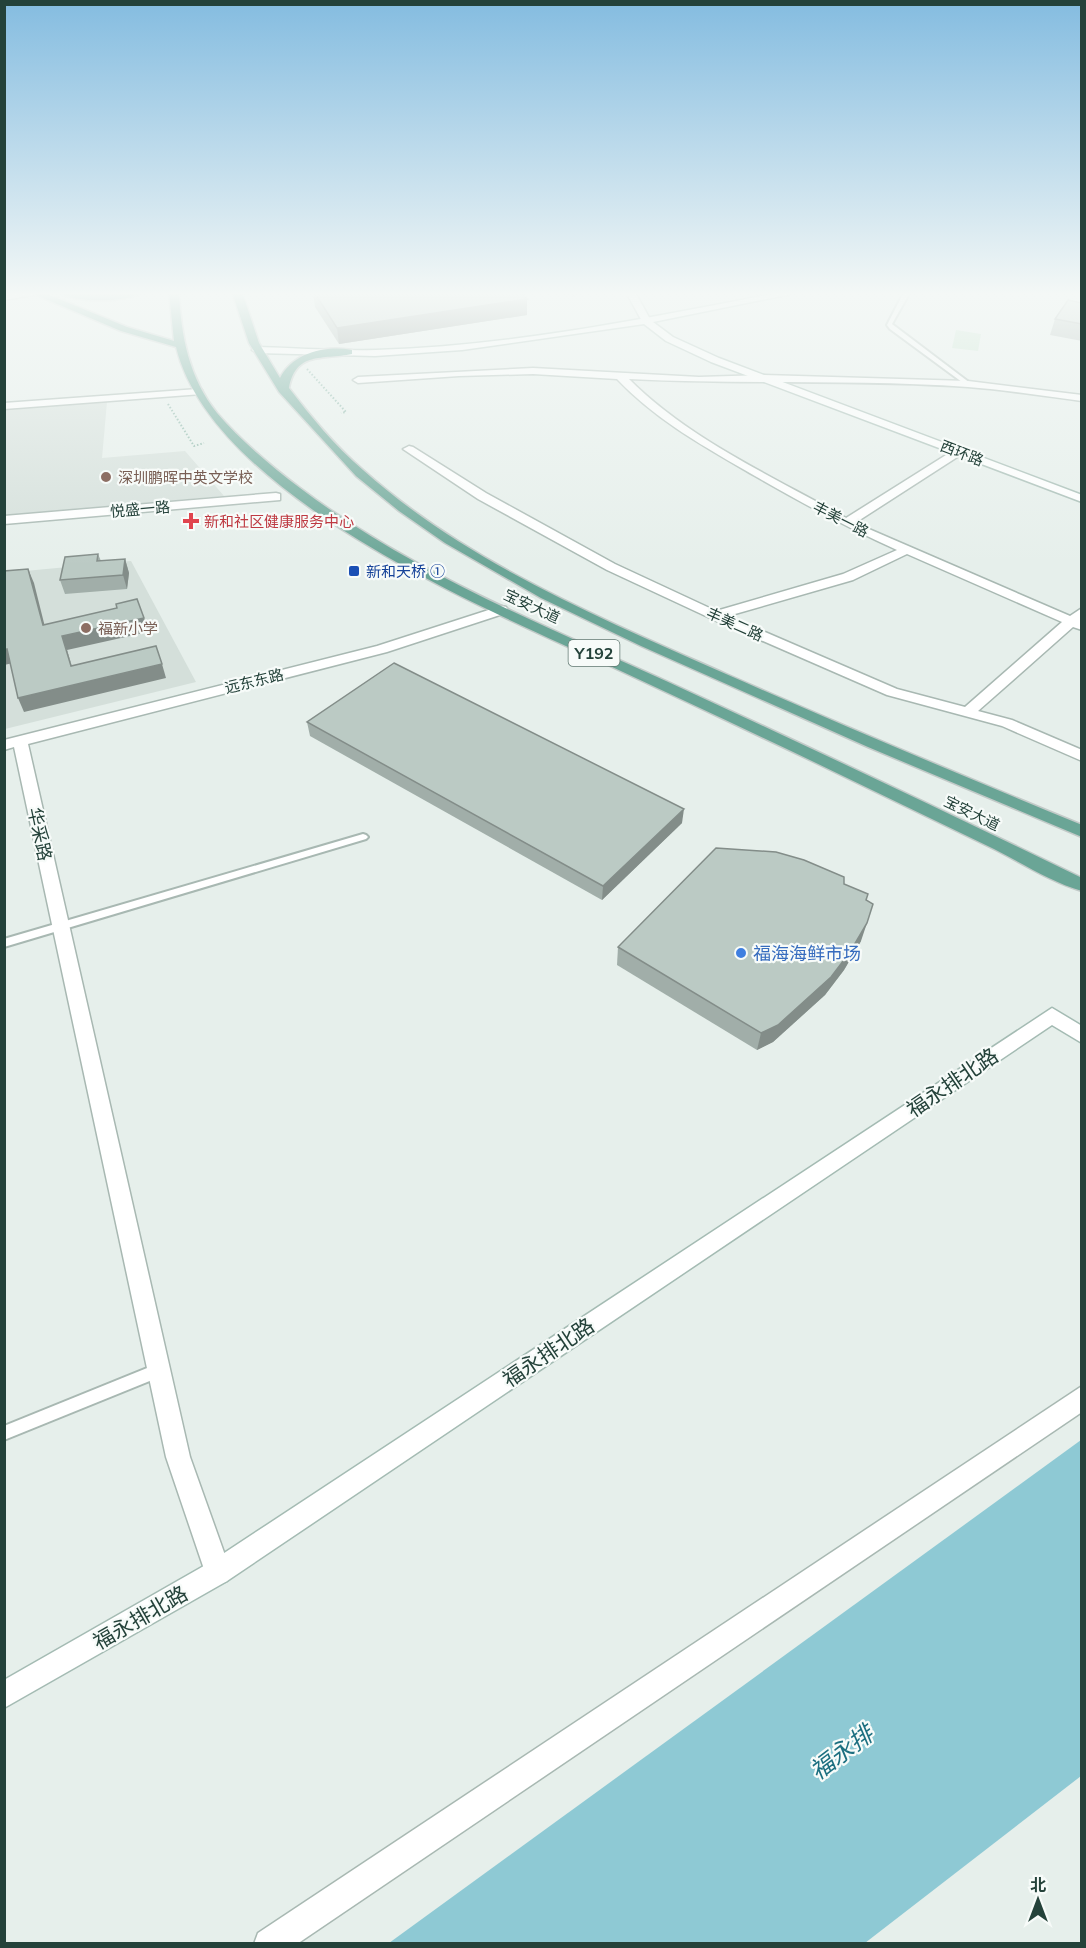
<svg xmlns="http://www.w3.org/2000/svg" width="1086" height="1948" font-family="Mulish,'Noto Sans SC',sans-serif">
<rect width="100%" height="100%" fill="#e6efeb"/>
<!-- built -->
<g fill="#d4dfda">
<path d="M107 402 102 458 185 451 224 496 5 515V410Z"/>
<path d="M131 561 196 682 5 729 4 573Z"/>
</g>
<!-- green -->
<path fill="#bfe0c8" d="M956 330 981 334 978 351 952 348Z"/>
<!-- water -->
<path fill="#8ec9d4" d="M1081 1440V1776L865 1943H389Z"/>
<g fill="none" stroke-linecap="round" stroke-linejoin="round">
<defs>
<g id="lane">
<path d="M904 292H910L892 324 970 383V385H966L890 329 887 325Z"/>
<path d="M363 834 366 835 368 837 366 839 4 947V939Z"/>
<path d="M157 1364 162 1366 164 1371 162 1376 4 1440V1426Z"/>
</g>
<g id="street">
<path d="M21 292H49L4 300V294Z"/>
<path d="M564 292H578L574 295Z"/>
<path d="M626 292H635L651 321 649 323H643Z"/>
<path d="M533 368 699 377 764 375 968 381 1082 395V401C1044 396 1006 390 968 387 855 379 742 385 629 379 690 440 772 476 846 518L954 450H962V454L855 523 1070 616 1082 608V630L1073 627 978 711 1012 720 1082 750V761L1002 726 887 695 710 618 607 570 478 499 403 449 409 446 413 447 486 493 615 564 716 611 843 574 897 550C846 527 802 503 755 476 705 447 657 421 617 379L533 374 459 376 358 383 353 380 358 377ZM907 554 1062 622 965 707 897 689 728 616 853 580Z"/>
<path d="M198 389 202 390V394L4 409V403Z"/>
<path d="M276 493 280 494V500L4 524V516Z"/>
<path d="M501 606 506 607 508 610 506 613 387 652 28 744 190 1457 231 1572 227 1581 218 1585 209 1581 205 1572 166 1457 14 747 4 750V740L377 646Z"/>
<path d="M1082 1386V1412L297 1944H254L258 1933Z"/>
</g>
<g id="secondary">
<path d="M782 292H801L653 322 673 337 719 358 1082 495V502L711 362 666 341 644 324 462 350 375 356 257 353 252 350 257 347C296 348 336 351 376 350 512 346 648 318 782 292Z"/>
<path d="M1052 1008 1082 1026V1043L1052 1025 227 1581 4 1708V1680L209 1563Z"/>
</g>
<g id="primary">
<path d="M29 292H42L127 327 174 341 169 292H179C181 336 189 378 217 413 241 441 271 466 300 488 411 572 541 624 666 681 805 745 944 811 1082 878V891C1051 882 1022 863 994 849 934 820 874 791 814 762 745 729 677 697 608 665 481 607 212 494 176 347L121 331Z"/>
<path d="M57 292 100 294 143 292C126 303 74 303 57 292Z"/>
<path d="M232 292H242L259 343 280 378C293 353 325 345 352 350V354C322 360 296 351 289 388 311 417 335 446 363 470 467 563 600 618 726 674 844 726 963 776 1082 825V837L868 747 641 646 541 598 445 543 399 511 356 476 279 392 249 343Z"/>
</g>
</defs>
<!-- lane casing -->
<use href="#lane" stroke="#a8b8b2" stroke-width="4"/>
<!-- street casing -->
<use href="#street" stroke="#a8b8b2" stroke-width="3"/>
<!-- secondary casing -->
<use href="#secondary" stroke="#a4bbb3" stroke-width="3"/>
<!-- primary casing -->
<use href="#primary" stroke="#c2cac8" stroke-width="3"/>
<!-- path -->
<g stroke="#86b3a5" stroke-width="2" stroke-dasharray="1.5 2" stroke-linecap="butt">
<path d="M307 369 346 412 341 413"/>
<path d="M168 404 194 446 204 443"/>
</g>
<!-- lane -->
<use href="#lane" fill="#fff" fill-rule="evenodd"/>
<!-- street -->
<use href="#street" fill="#fff" fill-rule="evenodd"/>
<!-- secondary -->
<use href="#secondary" fill="#fff" fill-rule="evenodd"/>
<!-- primary -->
<use href="#primary" fill="#6aa596" fill-rule="evenodd"/>
</g>
<!-- wall -->
<g fill="#a1aea9">
<path d="M313 292H520L527 315 339 344 315 307Z"/>
<path d="M1082 303V341L1050 335 1055 319Z"/>
<path d="M98 554 101 561 125 559 129 573 127 589 65 594 60 580Z"/>
<path d="M307 722 682 823 602 900 310 736Z"/>
<path d="M844 884 861 941 844 970 825 995 773 1042 757 1050 617 965 618 947Z"/>
</g>
<!-- shaded-wall -->
<g fill="#838d89">
<path d="M527 299V315L339 344 337 328Z"/>
<path d="M125 559 129 573 127 589 123 575Z"/>
<path d="M28 569 34 583 48 639 43 625Z"/>
<path d="M144 618 148 632 67 650 76 680 62 636Z"/>
<path d="M7 649 13 663 4 665V650Z"/>
<path d="M162 664 166 678 24 712 18 698Z"/>
<path d="M684 809 682 823 602 900 603 886Z"/>
<path d="M867 923 861 941 844 970 825 995 773 1042 757 1050 761 1033Z"/>
</g>
<!-- building -->
<g fill="#bbcac4" stroke="#838d89" stroke-width="1.5">
<path d="M314 292H520L527 299 337 328Z"/>
<path d="M1068 300 1082 303V324L1055 319Z"/>
<path d="M98 554 97 561 125 559 123 575 60 580 65 557Z"/>
<path d="M28 569 43 625 117 608 116 604 137 599 144 618 62 636 71 666 156 646 162 664 18 698 7 649 4 650V571Z"/>
<path d="M394 663 684 809 603 886 307 722Z"/>
<path d="M716 848 776 852 804 860 844 877V884L868 894 866 900 873 904 867 923 850 952 831 977 778 1025 761 1033 618 947Z"/>
</g>
<!-- sky -->
<linearGradient id="sky" x2="0" y2="1"><stop stop-color="#84bce0"/><stop offset="0.52" stop-color="#f4f8f6"/><stop offset="1" stop-color="#f4f8f6" stop-opacity="0"/></linearGradient>
<rect width="1086" height="565" fill="url(#sky)"/>
<!-- markers -->
<g fill="#8d6e63" stroke="#f7fbf9" stroke-width="2">
<circle cx="106" cy="477" r="6"/>
<circle cx="86" cy="628" r="6"/>
</g>
<path fill="#e0444e" stroke="#f7fbf9" stroke-width="2" d="M188 512h6v6h6v6h-6v6h-6v-6h-6v-6h6z"/>
<rect fill="#1a4fb4" stroke="#f7fbf9" stroke-width="2" x="348" y="565" width="12" height="12" rx="3"/>
<circle fill="#3f7fe0" stroke="#f7fbf9" stroke-width="2" cx="741" cy="953" r="6"/>
<g text-anchor="middle" dominant-baseline="central" stroke-width="4.5" stroke-linejoin="round" paint-order="stroke">
<!-- far-street labels -->
<g font-size="15" fill="#24423a" stroke="#f7fbf9">
<text transform="translate(962 453) rotate(21)">西环路</text>
<text transform="translate(140 509) rotate(-5)">悦盛一路</text>
<text transform="translate(841 519) rotate(27)">丰美一路</text>
<text transform="translate(532 606) rotate(25)">宝安大道</text>
<text transform="translate(735 624) rotate(24)">丰美二路</text>
<text transform="translate(254 681) rotate(-14)">远东东路</text>
<text transform="translate(972 813) rotate(26)">宝安大道</text>
</g>
<!-- far-education labels -->
<g font-size="15" fill="#785e54" stroke="#f7fbf9" text-anchor="start">
<text x="118" y="477">深圳鹏晖中英文学校</text>
<text x="98" y="628">福新小学</text>
</g>
<!-- far-health labels -->
<g font-size="15" fill="#be3a42" stroke="#f7fbf9" text-anchor="start">
<text x="204" y="521">新和社区健康服务中心</text>
</g>
<!-- far-transit labels -->
<g font-size="15" fill="#164399" stroke="#f7fbf9" text-anchor="start">
<text x="366" y="571">新和天桥 ①</text>
</g>
<!-- shield labels -->
<rect fill="#f7fbf9" stroke="#637a73" stroke-width="1.5" x="568.5" y="640" width="51" height="26" rx="4.5"/>
<g font-size="16" font-weight="bold" fill="#24423a">
<text x="594" y="653">Y192</text>
</g>
<!-- street labels -->
<g font-size="18" fill="#24423a" stroke="#f7fbf9">
<text transform="translate(40 834) rotate(78)">华采路</text>
</g>
<!-- shop labels -->
<g font-size="18" fill="#366cbe" stroke="#f7fbf9" text-anchor="start">
<text x="753" y="953">福海海鲜市场</text>
</g>
<!-- near-street labels -->
<g font-size="21" fill="#24423a" stroke="#f7fbf9">
<text transform="translate(952 1082) rotate(-34)">福永排北路</text>
<text transform="translate(548 1352) rotate(-34)">福永排北路</text>
<text transform="translate(140 1617) rotate(-30)">福永排北路</text>
</g>
<!-- near-water labels -->
<g font-size="24" font-style="italic" fill="#1c6f80" stroke="#f7fbf9">
<text transform="translate(841 1752) rotate(-37)">福永排</text>
</g>
</g>
<!-- border -->
<rect width="1086" height="1948" fill="none" stroke="#24423a" stroke-width="12"/>
<!-- north arrow -->
<g transform="translate(1038 1900)" stroke="#f7fbf9" stroke-width="4.5" paint-order="stroke">
<path d="M0-4.5L10 22L0 15L-10 22Z" fill="#24423a"/>
<text y="-9" font-size="16" font-weight="bold" text-anchor="middle" fill="#24423a">北</text>
</g>
</svg>
